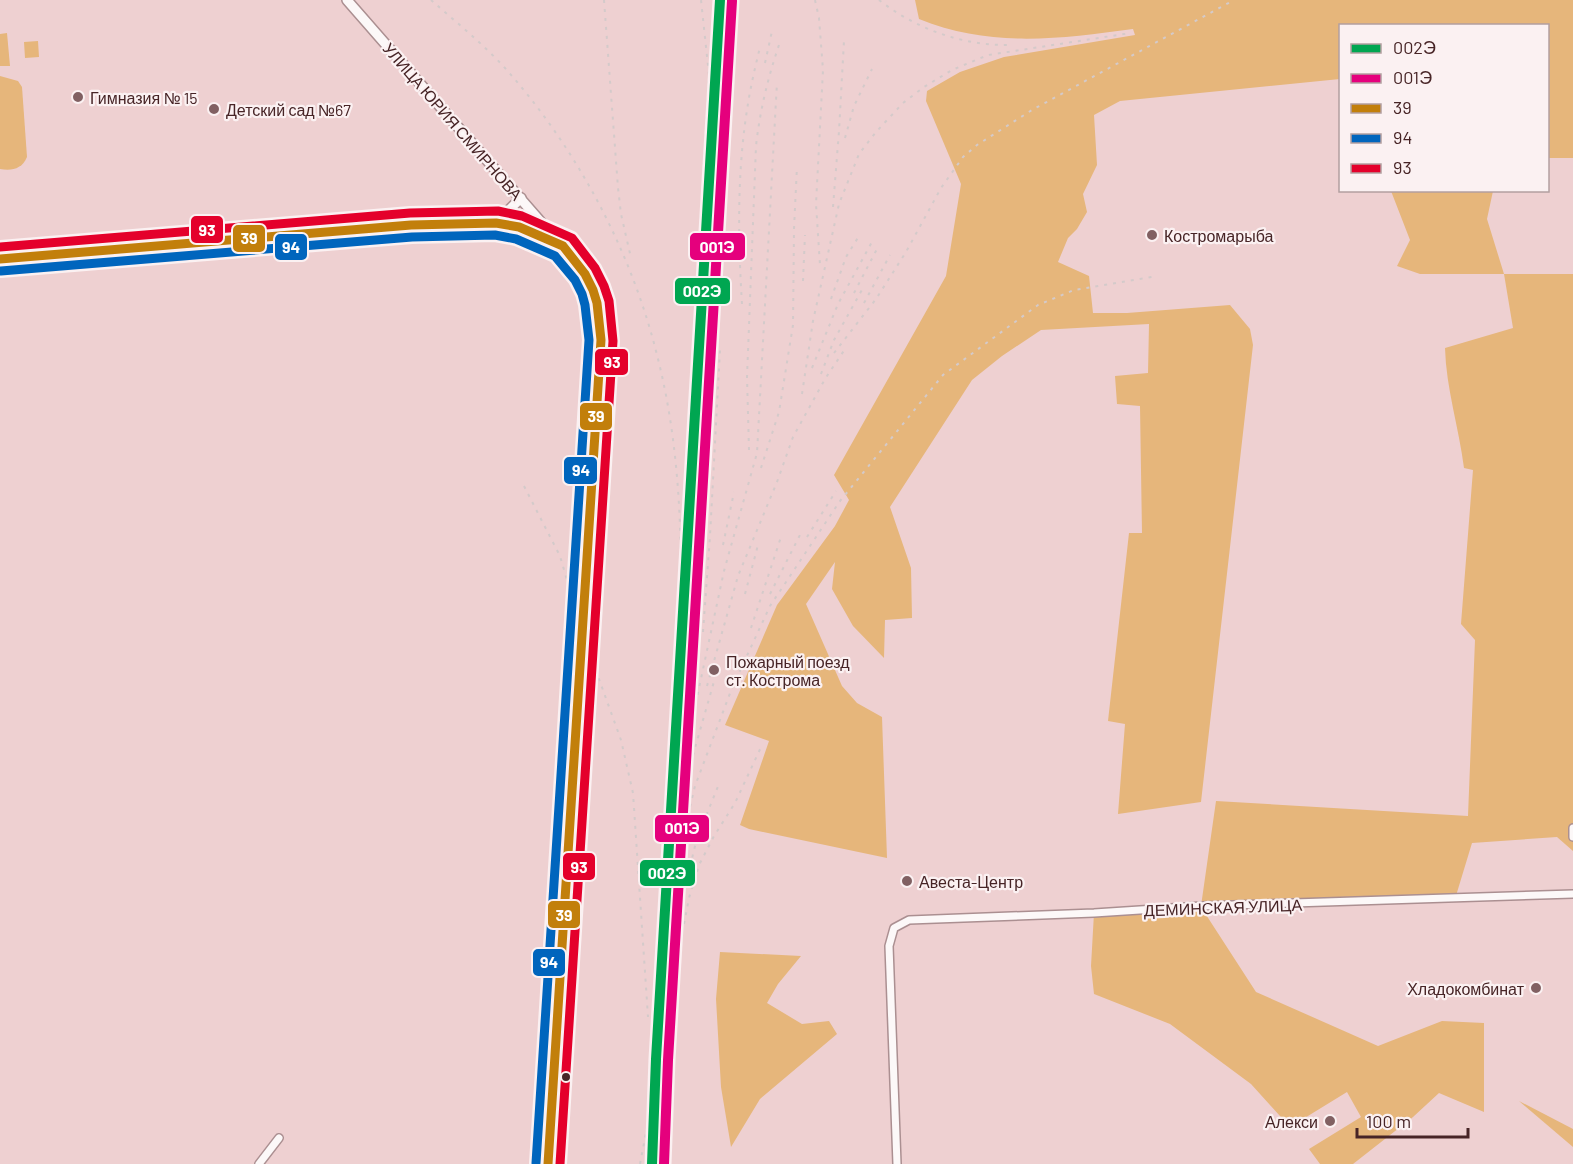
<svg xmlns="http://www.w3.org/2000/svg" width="1573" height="1164" font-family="Barlow,sans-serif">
<rect width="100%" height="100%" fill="#eed0d1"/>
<!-- green -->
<g fill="#e6b67b">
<path d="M915 0H1573V158H1548V26H1340V79L1120 101 1094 115 1097 165 1083 194 1087 212 1077 229 1068 238 1058 262 1089 276 1093 313H1127L1230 305 1250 329 1253 345 1201 802 1118 814 1125 724 1108 721 1129 533H1142L1140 406 1117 404 1115 376 1148 373 1149 324 1041 330 1002 356 972 380 890 507 911 568 912 618 885 620 884 658 853 626 832 589 835 562 806 604 842 686 857 703 882 717 887 858 749 829 740 825 769 741 725 725 777 605 835 526 849 500 834 475 946 276 961 184 926 101 927 91 960 72 1004 57 1135 35 1133 29C1059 39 991 48 919 19Z"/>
<path d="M7 33 10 66H0V34Z"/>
<path d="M38 41 39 57 25 58 24 42Z"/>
<path d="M0 76 18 81 22 87 27 157C22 169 12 171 0 169Z"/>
<path d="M1391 191H1493L1487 219 1504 274H1573V851L1557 837 1472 843 1455 899 1201 907 1256 992 1378 1046 1442 1021 1484 1023V1112L1439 1093 1413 1117 1353 1164H1320L1309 1149 1361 1117 1347 1092 1290 1127 1251 1084 1170 1024 1094 994 1091 966 1094 913 1201 906 1216 801 1468 816 1475 640 1461 624 1473 470 1464 468C1459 428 1446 388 1445 348L1513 328 1504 274H1420L1397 266 1410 240Z"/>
<path d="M720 952 801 956 778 984 767 1003 802 1024 829 1021 837 1034 760 1099 731 1147 721 1087 716 999Z"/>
<path d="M1519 1101 1573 1129V1147Z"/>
</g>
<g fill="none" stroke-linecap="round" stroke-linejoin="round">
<defs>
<g id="street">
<path d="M1573 828V837"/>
<path d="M259 1164 279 1138"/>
<path d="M897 1164 889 946 894 928 909 920 1094 913 1201 906 1573 894"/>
</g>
<g id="secondary">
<path d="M347 0 575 261C601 298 602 328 599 371L548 1164"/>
<path d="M496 223 521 198"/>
<path d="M0 259 411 225 496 223 519 227 558 244"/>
</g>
</defs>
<!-- street casing -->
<use href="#street" stroke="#ab8f91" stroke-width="10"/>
<!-- secondary casing -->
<use href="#secondary" stroke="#ab8f91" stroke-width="12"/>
<!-- street -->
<use href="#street" stroke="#fcf8f8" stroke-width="7"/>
<!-- secondary -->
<use href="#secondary" stroke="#fcf8f8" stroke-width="9"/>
<!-- rail -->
<g stroke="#d4caca" stroke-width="2" stroke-dasharray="3 6" stroke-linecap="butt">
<path d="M431 0C456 22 483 44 505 68 577 149 631 250 657 355 676 429 681 505 681 581L650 1077"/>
<path d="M604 0 618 188 621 214 631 258"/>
<path d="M815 0 819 18 823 70 816 204 820 265"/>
<path d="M879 0C916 29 963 46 1011 45"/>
<path d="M765 63 772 31"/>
<path d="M845 138 854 106 872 69"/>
<path d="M833 207 839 131 844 41"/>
<path d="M803 281 805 235"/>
<path d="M854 293 878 247"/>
<path d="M831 299 846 257 859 236"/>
<path d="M864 303 890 255"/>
<path d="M742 304C738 240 737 174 747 110 750 89 755 68 760 47"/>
<path d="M834 353 876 299 906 252 941 188 963 157 977 145 1032 110 1234 0"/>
<path d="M812 368 838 304 873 240"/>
<path d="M821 374 834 340 863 288"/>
<path d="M802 394 813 321 839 204 859 154 876 132 903 103 924 87 952 70 988 55 1131 33"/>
<path d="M749 450 747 377 756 146C760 110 768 77 780 42"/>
<path d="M761 468 779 412 793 325 794 229 797 166"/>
<path d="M524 486 560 556 582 632 621 740 633 793 648 1017"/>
<path d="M685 488 709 75 701 0"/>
<path d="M807 537 836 491"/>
<path d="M723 545 734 492"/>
<path d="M745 594 758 545"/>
<path d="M770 594 802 531"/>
<path d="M751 628 782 534"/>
<path d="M703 632 710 536 720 350"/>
<path d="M707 686 738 576 777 482 793 437 825 379 845 349"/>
<path d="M690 730 724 571 757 453 777 82"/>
<path d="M679 779 726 0"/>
<path d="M688 782 691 762 715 678"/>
<path d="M676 824 683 772"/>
<path d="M688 875 697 838 719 784"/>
<path d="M670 881 676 834"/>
<path d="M679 887 689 811 695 786 732 688 770 606 840 501 943 375 1038 305 1074 290 1157 276"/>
<path d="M684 924 689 898 699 865 714 836 735 803 762 745"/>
<path d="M674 974 679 881"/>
<path d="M676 1016 679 964"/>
<path d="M651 1135 652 1162"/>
<path d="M640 1164 648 1122 650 1068"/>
</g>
<defs>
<path id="bus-1" d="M0 259 411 225 496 223 519 227 563 246 585 274 593 290 597 303 601 340 548 1164"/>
<path id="bus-2" d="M1 271 412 237 495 235 516 239 555 256 575 280 582 294 585 305 589 340 536 1163"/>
<path id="bus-3" d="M0 247 410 213 498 211 522 216 572 238 595 268 604 286 609 301 613 341 560 1164"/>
</defs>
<!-- bus-1 casing -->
<use href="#bus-1" stroke="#fbf1f2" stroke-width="14"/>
<!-- bus-2 casing -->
<use href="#bus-2" stroke="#fbf1f2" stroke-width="14"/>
<!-- bus-3 casing -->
<use href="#bus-3" stroke="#fbf1f2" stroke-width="14"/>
<!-- bus-1 -->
<use href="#bus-1" stroke="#c27f0b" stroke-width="9"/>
<!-- bus-2 -->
<use href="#bus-2" stroke="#0065bd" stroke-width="9"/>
<!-- bus-3 -->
<use href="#bus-3" stroke="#e4002b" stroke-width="9"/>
<defs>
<path id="rail-1" d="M652 1164 656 1059 720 0"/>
<path id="rail-2" d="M664 1164 668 1060 732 1"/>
</defs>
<!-- rail-1 casing -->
<use href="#rail-1" stroke="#fbf1f2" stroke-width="15"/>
<!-- rail-2 casing -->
<use href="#rail-2" stroke="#fbf1f2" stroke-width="15"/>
<!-- rail-1 -->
<use href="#rail-1" stroke="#00a651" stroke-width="10"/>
<!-- rail-2 -->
<use href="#rail-2" stroke="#e5007d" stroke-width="10"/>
</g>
<!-- markers -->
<g fill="#816062" stroke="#fbf1f2" stroke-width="2">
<circle cx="78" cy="97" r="6"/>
<circle cx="214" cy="109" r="6"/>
<circle cx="1152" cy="235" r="6"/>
<circle cx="714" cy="670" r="6"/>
<circle cx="907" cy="881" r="6"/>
<circle cx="1536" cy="988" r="6"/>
<circle cx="1330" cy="1121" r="6"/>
</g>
<circle fill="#472426" stroke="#fbf1f2" stroke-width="2" cx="566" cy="1077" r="5"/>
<g text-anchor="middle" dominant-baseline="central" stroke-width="4.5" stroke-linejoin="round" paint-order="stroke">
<!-- poi labels -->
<g font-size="16" fill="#472426" stroke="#fbf1f2" text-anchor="start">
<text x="90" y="97">Гимназия № 15</text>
<text x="226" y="109">Детский сад №67</text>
<text x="1164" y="235">Костромарыба</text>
<text x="726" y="661">Пожарный поезд<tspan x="726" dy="18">ст. Кострома</tspan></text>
<text x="919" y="881">Авеста-Центр</text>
<text x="1524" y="988" text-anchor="end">Хладокомбинат</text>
<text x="1318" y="1121" text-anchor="end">Алекси</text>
</g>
<!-- street labels -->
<g font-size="16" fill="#472426" stroke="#fbf1f2">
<text transform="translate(453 121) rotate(49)">УЛИЦА ЮРИЯ СМИРНОВА</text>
<text transform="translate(1223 907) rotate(-2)">ДЕМИНСКАЯ УЛИЦА</text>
</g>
</g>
<g stroke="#fbf1f2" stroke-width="2">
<rect x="190" y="215" width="34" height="29" rx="6" fill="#e4002b"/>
<rect x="232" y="224" width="34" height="29" rx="6" fill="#c27f0b"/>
<rect x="689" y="232" width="57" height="29" rx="6" fill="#e5007d"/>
<rect x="274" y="233" width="34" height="28" rx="6" fill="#0065bd"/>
<rect x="674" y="277" width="57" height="28" rx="6" fill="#00a651"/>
<rect x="594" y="348" width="35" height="28" rx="6" fill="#e4002b"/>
<rect x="579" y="402" width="34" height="29" rx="6" fill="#c27f0b"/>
<rect x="563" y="456" width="35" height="29" rx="6" fill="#0065bd"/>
<rect x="654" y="814" width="56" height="29" rx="6" fill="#e5007d"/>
<rect x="562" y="852" width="34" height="29" rx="6" fill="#e4002b"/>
<rect x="639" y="859" width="57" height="28" rx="6" fill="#00a651"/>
<rect x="547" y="900" width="34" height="29" rx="6" fill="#c27f0b"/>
<rect x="532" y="948" width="34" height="29" rx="6" fill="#0065bd"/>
</g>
<g font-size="16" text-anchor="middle" font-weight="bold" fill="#fff">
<text x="207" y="236">93</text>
<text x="249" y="244">39</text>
<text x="717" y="253">001Э</text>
<text x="291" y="253">94</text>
<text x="702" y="297">002Э</text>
<text x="612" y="368">93</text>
<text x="596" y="422">39</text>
<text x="581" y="476">94</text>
<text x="682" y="834">001Э</text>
<text x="579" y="873">93</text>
<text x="667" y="879">002Э</text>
<text x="564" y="921">39</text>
<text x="549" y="968">94</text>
</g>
<!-- legend -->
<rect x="1339" y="24" width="210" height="168" fill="#fbf1f2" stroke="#b39fa0" stroke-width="1.5"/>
<rect x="1351" y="44" width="30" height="9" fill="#00a651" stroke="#b39fa0" stroke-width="1.5"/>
<text x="1393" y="54" font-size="18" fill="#472426">002Э</text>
<rect x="1351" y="74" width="30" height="9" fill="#e5007d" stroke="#b39fa0" stroke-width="1.5"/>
<text x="1393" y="84" font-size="18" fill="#472426">001Э</text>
<rect x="1351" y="104" width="30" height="9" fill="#c27f0b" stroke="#b39fa0" stroke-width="1.5"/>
<text x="1393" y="114" font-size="18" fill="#472426">39</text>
<rect x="1351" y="134" width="30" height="9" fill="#0065bd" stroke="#b39fa0" stroke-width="1.5"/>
<text x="1393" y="144" font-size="18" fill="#472426">94</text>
<rect x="1351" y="164" width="30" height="9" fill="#e4002b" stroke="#b39fa0" stroke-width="1.5"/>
<text x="1393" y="174" font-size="18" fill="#472426">93</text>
<!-- scale -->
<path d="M1357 1128v9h111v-9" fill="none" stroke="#472426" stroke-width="3"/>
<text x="1366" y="1128" font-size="18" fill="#472426" stroke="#fbf1f2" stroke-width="4.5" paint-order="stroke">100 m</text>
</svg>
